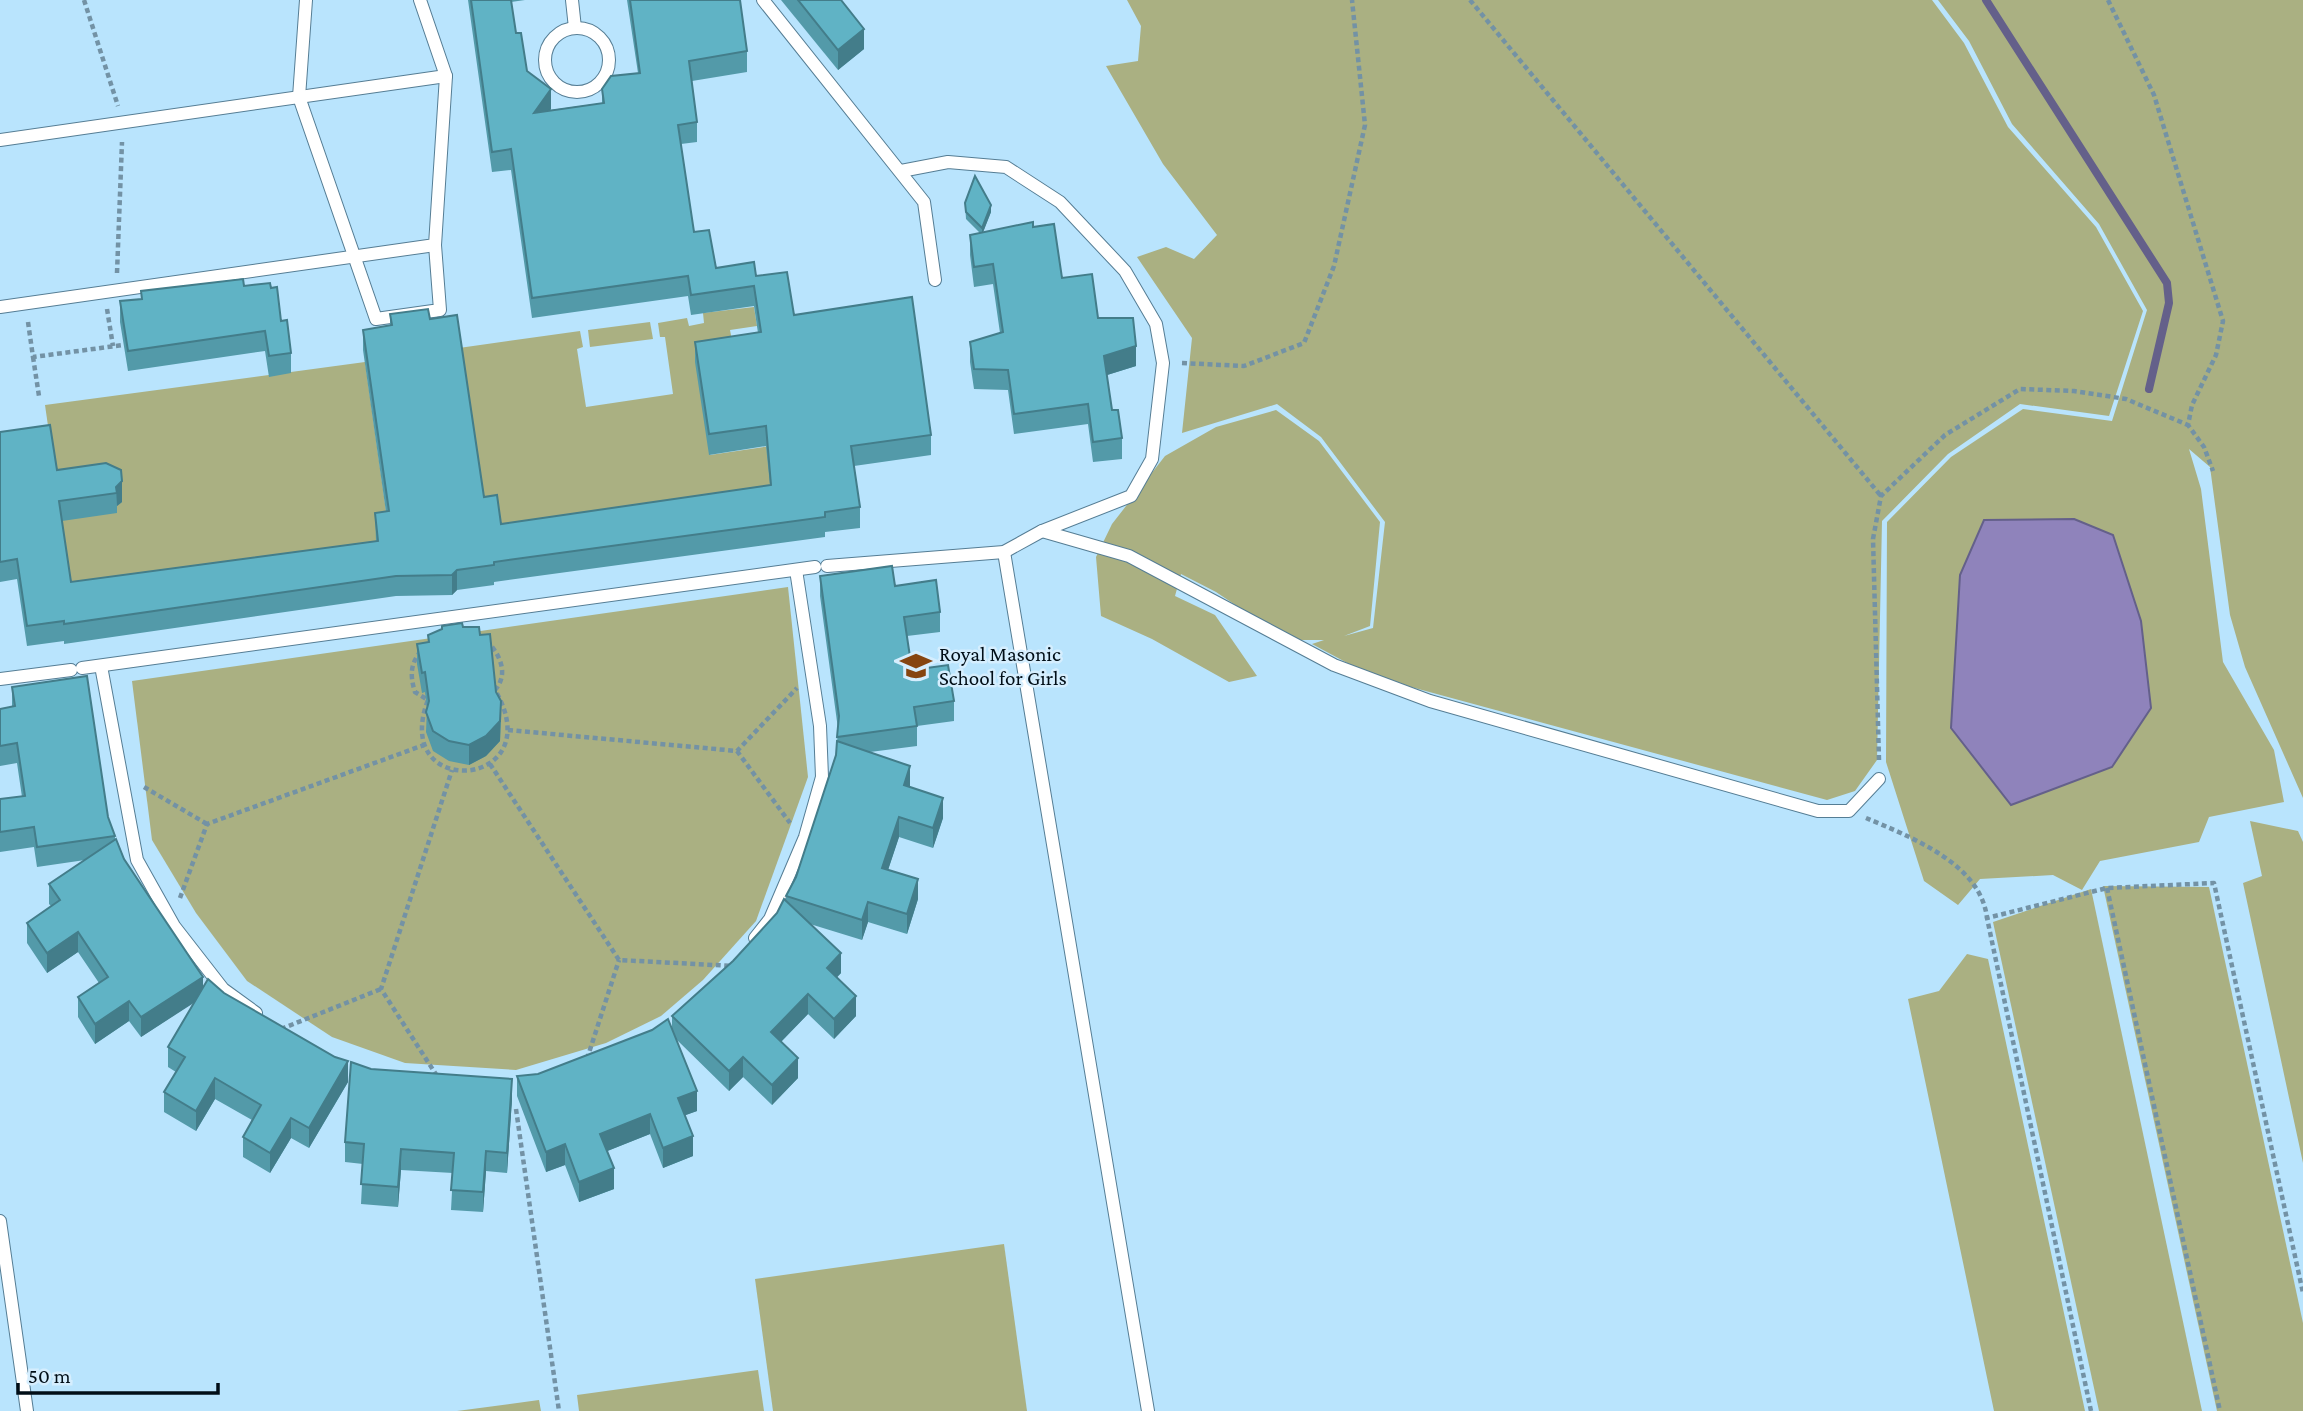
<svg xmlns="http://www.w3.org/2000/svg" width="2303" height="1411" font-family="'Crimson Pro',serif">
<rect width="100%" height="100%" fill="#b9e4fd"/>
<!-- green -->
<g fill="#aab082">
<path d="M1127 0H1932L1964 43 2008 127 2096 227 2143 311 2109 416 2020 404 1948 454 1882 521 1877 760 1855 791 1827 800 1411 687 1351 665 1312 644 1324 640H1287L1216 592 1181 574 1175 596 1215 615 1257 676 1229 682 1152 639 1101 616 1096 557 1112 524 1165 456 1216 427 1276 410 1319 441 1380 522 1370 626 1344 636 1373 628 1385 522 1321 437 1277 404 1182 433 1192 338 1137 257 1166 247 1194 259 1217 235 1163 164 1106 66 1138 61 1141 26Z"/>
<path d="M1938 0H2303V798L2245 667 2230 615 2210 467 2189 449 2201 489 2223 662 2274 750 2284 802 2209 817 2199 842 2100 861 2082 890 2053 875 1980 879 1958 905 1924 881 1886 762 1887 522 1951 457 2023 409 2112 421 2147 310 2099 224 2012 124 1969 41Z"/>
<path d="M754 307 757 326 730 330 735 356 710 455 798 442 773 487 501 544 484 517 459 348 580 331 583 347 577 349 586 407 673 394 665 337H660L658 323 687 318 689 326 704 323 703 313Z"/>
<path d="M650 322 653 339 590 347 588 330Z"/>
<path d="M365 362 389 532 378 561 73 600 45 405Z"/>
<path d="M788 587 808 777 756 921 703 980 661 1016 606 1043 516 1070 405 1063 332 1037 247 981 196 913 152 840 132 681Z"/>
<path d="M2250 821 2298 831 2303 842V1163L2243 883 2262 876Z"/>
<path d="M2103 886 2209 887 2303 1323V1411H2217Z"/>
<path d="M2091 889 2202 1411H2099L1993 922Z"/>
<path d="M1967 954 1988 959 2085 1411H1994L1908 999 1939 991Z"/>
<path d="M1004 1244 1027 1411H773L755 1279Z"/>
<path d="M758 1370 764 1411H579L577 1395Z"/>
<path d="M539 1400 541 1411H457Z"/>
</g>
<!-- water -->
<path fill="#8f83bb" stroke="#64608a" stroke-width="2" d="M2074 519 2113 535 2141 621 2151 708 2112 767 2011 805 1951 728 1960 575 1984 520Z"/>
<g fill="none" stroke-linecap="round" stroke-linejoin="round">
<!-- stream -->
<path stroke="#64608a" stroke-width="8" d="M1986 0 2167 283 2169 303 2149 389"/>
<defs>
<g id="lane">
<path d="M306 0 299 97 376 319 440 310 435 245"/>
<path d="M572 0 575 28"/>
<path d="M763 0 924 202 935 280"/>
<circle cx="577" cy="60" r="32"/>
<path d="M0 140 446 76"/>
<path d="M0 307 435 245 446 76 420 0"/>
<path d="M1042 531 1129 556 1334 665 1430 701 1818 811H1849L1879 779"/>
<path d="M1004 552 1148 1411"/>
<path d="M827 566 1004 552 1042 531 1131 496 1152 459 1163 363 1156 324 1125 271 1060 202 1006 167 948 162 901 171"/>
<path d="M101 666 137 860 174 926 223 989 256 1013"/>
<path d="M82 668 815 567"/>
<path d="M0 679 71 670"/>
<path d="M755 938 770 919 805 837 822 777 820 726 796 570"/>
<path d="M0 1221 27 1411"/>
</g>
</defs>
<!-- lane casing -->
<use href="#lane" stroke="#557d94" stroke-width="14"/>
<!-- path -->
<g stroke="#7392a5" stroke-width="4.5" stroke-dasharray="5 3.5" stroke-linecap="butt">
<path d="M84 0 118 106"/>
<path d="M1470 0 1881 496"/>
<path d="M2108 0 2154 95 2223 321 2216 355 2192 405 2188 425 2204 447 2213 471"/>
<path d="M117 273 122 142"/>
<path d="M107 309 113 346"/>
<path d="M28 322 33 357 123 345"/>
<path d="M33 357 39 396"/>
<path d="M1182 363 1244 366 1304 343 1334 266 1365 125 1352 0"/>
<path d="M421 651C410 664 410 676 415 692L428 700C389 802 553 789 495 690 509 674 500 655 488 642"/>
<path d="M508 730 737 751 797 688"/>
<path d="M737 751 790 823"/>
<path d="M1879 760 1873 539 1881 496 1945 435 2020 389 2074 391 2126 399 2188 425"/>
<path d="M490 764 619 960 733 966"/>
<path d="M144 787 207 824"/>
<path d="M1866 818C1911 837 1981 864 1987 918"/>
<path d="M2107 888 2220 1411"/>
<path d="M180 898 207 824 424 745"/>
<path d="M281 1029 381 989"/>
<path d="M587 1059 619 960"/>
<path d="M437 1076 381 989 452 770"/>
<path d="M516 1109 559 1411"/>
<path d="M2091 1411 1987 918 2107 888 2214 883 2303 1293"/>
</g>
<!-- lane -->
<use href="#lane" stroke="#fff" stroke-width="12"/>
</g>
<!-- wall -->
<g fill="#539aa9">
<path d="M468 0H525L511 2 516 33 527 71 551 109 550 110 602 103V89L638 73 627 0H740L747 51V72L692 81 697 122V142L681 144 694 232 716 268 756 276 794 315 931 435V455L854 466 860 507V528L825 532V537L494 582V585L457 590 452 595 396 596 64 644V641L27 646 17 579 0 582V432L57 470 106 463 122 502 117 506V513L62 521 71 582 376 541 375 513 386 512 363 350V330L390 326V314L430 319 484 497 501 524 770 485 766 446 709 455 695 362V342L758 333 754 306 691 315 688 296 532 318 511 170 492 172Z"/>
<path d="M781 0H841L864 49 838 70Z"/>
<path d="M965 203 991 212 983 232 1033 227 1062 278 1098 318 1136 366 1107 375 1112 410 1122 438V459L1093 462 1088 424 1014 434 1008 390 974 389 970 362V342L1000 333 993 284 974 287 970 255V235L980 233 966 219Z"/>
<path d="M244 286 271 288 291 353V373L269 377 265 351 128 371 120 322V301L141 299V291Z"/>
<path d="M820 576 895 586 940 612V632L907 636 912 670 954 701V721L917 726V746L870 752 910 787 943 818 933 848 899 837 888 870 918 899 907 934 868 922 862 940 810 924 841 973 837 977 856 1016 834 1039 808 1014 781 1042 798 1078 772 1105 743 1077 729 1091 677 1040 697 1111 685 1115 693 1156 663 1168 650 1134 607 1151 614 1189 579 1202 565 1165 546 1172 517 1096V1076L538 1074 672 1029V1016L733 961 777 913 786 901V896L796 877 836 755 838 729 820 596Z"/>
<path d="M463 627 480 635 496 692 501 721 500 741 486 756 469 765 449 761 433 751 426 732 427 708 425 692 422 693 417 664V644L428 643V635Z"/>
<path d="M12 687 108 817 115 836V840L124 859 203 988 224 993 348 1082 309 1148 291 1138 270 1173 243 1157V1137L252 1120 215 1099 196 1131 164 1112V1092L176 1072 168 1067V1047L194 1002 141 1037 129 1021 95 1044 78 1017V997L99 983 78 952 47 973 27 943V923L51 906 49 904V884L85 860 37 867 34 847 0 852V799L22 797 17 763 0 766V709L12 707Z"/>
<path d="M371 1069 512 1099 507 1173 486 1171 483 1212 451 1210 453 1173 401 1170 398 1207 361 1204 363 1164 345 1162V1142Z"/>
</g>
<!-- shaded-wall -->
<g fill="#437d8a">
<path d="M864 29V49L838 70V50Z"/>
<path d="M551 89V109L534 133V113Z"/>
<path d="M991 205V212L982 235V228Z"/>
<path d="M1136 346V366L1104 376V356Z"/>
<path d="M122 481V502L117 506 116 487Z"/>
<path d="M457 570V590L452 595V575Z"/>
<path d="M501 701 500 741 486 756 469 765V745Z"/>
<path d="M910 766V786L904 805V785Z"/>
<path d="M943 798V818L933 848V828Z"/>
<path d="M899 817V837L882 888V868Z"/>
<path d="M918 879V899L907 934V914Z"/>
<path d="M868 902V922L862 940V920Z"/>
<path d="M78 932V952L47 973V953Z"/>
<path d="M841 953V973L827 988V968Z"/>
<path d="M203 977V997L141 1037V1017Z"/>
<path d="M808 994V1014L771 1052V1032Z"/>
<path d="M856 996V1016L834 1039V1019Z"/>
<path d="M129 1001V1021L95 1044V1024Z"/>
<path d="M743 1057V1077L729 1091V1071Z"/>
<path d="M798 1058V1078L772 1105V1085Z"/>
<path d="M348 1061V1082L309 1148V1128Z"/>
<path d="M215 1078V1099L196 1131V1111Z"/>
<path d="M512 1079V1099L507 1173V1153Z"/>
<path d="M697 1091V1111L678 1118V1098Z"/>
<path d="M650 1114V1134L600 1154V1134Z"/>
<path d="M291 1118V1138L270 1173V1153Z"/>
<path d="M693 1136V1156L663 1168V1148Z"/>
<path d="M565 1144V1165L546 1172V1152Z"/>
<path d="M401 1149V1170L398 1207V1187Z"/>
<path d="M486 1151V1171L483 1212V1192Z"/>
<path d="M614 1168V1189L579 1202V1182Z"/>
</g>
<!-- building -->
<g fill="#60b3c5" stroke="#437d8a" stroke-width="2">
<path d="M471 0H511L516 33H521L527 71 551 89 534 113 604 103 602 89 611 76 640 73 630 0H740L747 51 689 61 697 122 678 125 694 232 709 230 716 268 754 262 756 276 787 272 794 315 912 297 931 435 851 446 860 507 825 512V517L494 562V565L457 570 452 575 396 576 64 624V621L27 626 17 559 0 562V432L50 425 57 470 106 463 121 470 122 481 116 487 117 493 59 501 71 582 378 541 375 513 389 511 363 330 392 325 390 314 428 309 430 319 457 315 484 497 497 495 501 524 771 485 766 426 709 434 695 342 761 332 754 286 691 295 688 276 532 298 511 149 492 152Z"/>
<path d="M798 0H841L864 29 838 50Z"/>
<path d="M975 176 991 205 982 228 966 212 965 203Z"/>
<path d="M1033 222V227L1054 224 1062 278 1092 274 1098 318H1133L1136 346 1104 356 1112 410H1118L1122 438 1093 442 1088 404 1014 414 1008 370 974 369 970 342 1003 332 993 264 974 267 970 235Z"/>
<path d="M243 279 244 286 270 283 271 288 277 287 281 321 287 320 291 353 269 356 265 331 128 351 120 301 142 299 141 291Z"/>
<path d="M892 566 895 586 936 580 940 612 904 617 912 670 948 665 954 701 914 707 917 726 837 737 839 716 820 576Z"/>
<path d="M462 623 463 627H479L480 635 490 634 496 692 501 701 500 721 486 736 469 745 449 741 433 731 426 712 429 701 425 672 422 673 417 644 429 642 428 635 442 629V626Z"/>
<path d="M87 676 108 817 115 836 37 847 34 827 0 832V799L25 796 17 743 0 746V709L15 706 12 687Z"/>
<path d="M837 741 910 766 904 785 943 798 933 828 899 817 882 868 918 879 907 914 868 902 862 920 786 896 796 877 836 755Z"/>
<path d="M116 839 124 859 203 977 141 1017 129 1001 95 1024 78 997 108 977 78 932 47 953 27 923 60 900 49 884Z"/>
<path d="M784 899 841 953 827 968 856 996 834 1019 808 994 771 1032 798 1058 772 1085 743 1057 729 1071 672 1016 733 961 777 913Z"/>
<path d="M208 979 224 993 335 1057 348 1061 309 1128 291 1118 270 1153 243 1137 261 1105 215 1078 196 1111 164 1092 185 1057 168 1047Z"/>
<path d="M668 1019 697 1091 678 1098 693 1136 663 1148 650 1114 600 1134 614 1168 579 1182 565 1144 546 1152 517 1076 538 1074 652 1030Z"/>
<path d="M351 1062 371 1069 512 1079 507 1153 486 1151 483 1192 451 1190 454 1153 401 1149 398 1187 361 1184 364 1144 345 1142Z"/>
</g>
<!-- icons -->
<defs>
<symbol id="school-bare" viewBox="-9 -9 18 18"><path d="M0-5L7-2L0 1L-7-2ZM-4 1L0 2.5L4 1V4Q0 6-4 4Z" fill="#864510" stroke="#d5eefe" stroke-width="2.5" paint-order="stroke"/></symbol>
</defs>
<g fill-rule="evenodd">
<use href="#school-bare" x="894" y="644" width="44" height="44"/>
</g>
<g text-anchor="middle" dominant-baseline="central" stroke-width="5" stroke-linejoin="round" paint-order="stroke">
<!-- poi labels -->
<g font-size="21" fill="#010e17" stroke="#d5eefe" text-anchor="start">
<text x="939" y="654">Royal Masonic<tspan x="939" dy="24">School for Girls</tspan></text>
</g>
</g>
<!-- scale -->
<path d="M18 1383v10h200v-10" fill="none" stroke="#010e17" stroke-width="3.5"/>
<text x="28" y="1383" font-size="21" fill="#010e17" stroke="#d5eefe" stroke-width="5" paint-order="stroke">50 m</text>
</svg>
